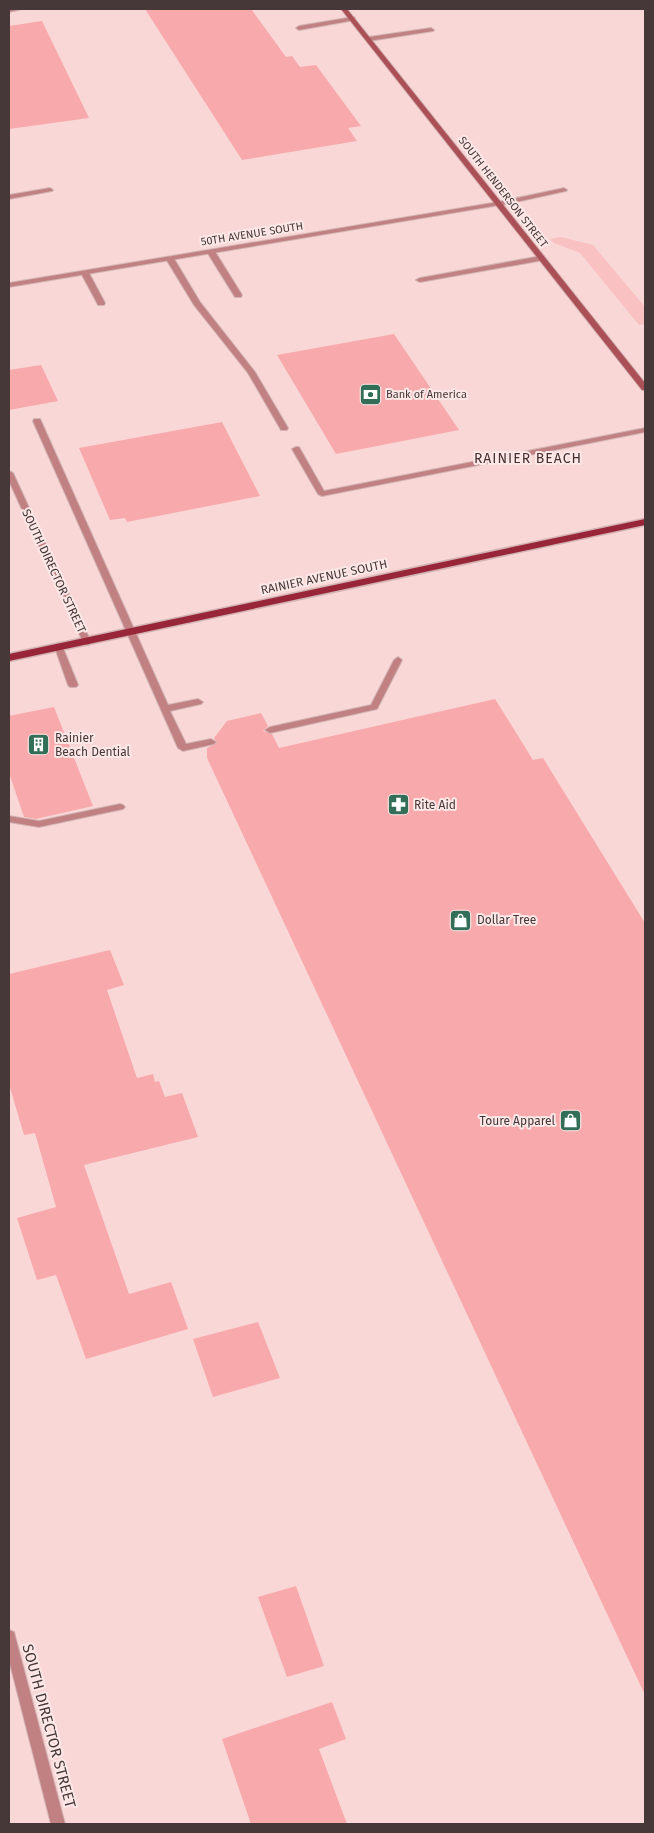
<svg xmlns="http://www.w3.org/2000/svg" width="654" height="1833" font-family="'Fira Sans',sans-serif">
<rect width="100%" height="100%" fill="#fad7d7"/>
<!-- green -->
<path fill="#f9c1c2" d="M561 237 593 245 645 307V324L639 325 580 253 554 243 550 239Z"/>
<!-- building -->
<g fill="#f8a9ac">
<path d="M145 9H251L286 57 292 56 300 67 316 65 361 126 348 128 357 141 242 160Z"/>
<path d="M42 21 89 118 9 129V26Z"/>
<path d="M394 334 459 430 336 454 277 355Z"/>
<path d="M41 365 58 401 9 410V370Z"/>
<path d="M222 422 260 496 127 522 125 518 110 520 79 448Z"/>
<path d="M495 699 533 760 543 758 645 923V1695L207 758V748L217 743 214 738 227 721 261 713 268 726 263 731 272 734 279 748Z"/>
<path d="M54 707 93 806 36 819 24 817 9 773V716Z"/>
<path d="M110 950 124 985 107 990 137 1078 153 1074 155 1082 159 1081 165 1097 182 1093 198 1137 84 1165 129 1294 171 1282 188 1329 86 1359 56 1275 37 1280 17 1218 56 1207 35 1133 24 1135 9 1084V974Z"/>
<path d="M258 1322 280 1378 213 1397 193 1339Z"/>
<path d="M296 1586 324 1666 287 1677 258 1597Z"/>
<path d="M332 1702 346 1739 319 1749 347 1824H251L222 1739Z"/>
</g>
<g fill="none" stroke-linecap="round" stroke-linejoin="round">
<defs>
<g id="service">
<path d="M353 17 355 18V20L299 30 296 28 299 26Z"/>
<path d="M431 28 434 30 433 31 369 41 366 39 369 37Z"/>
<path d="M50 188 53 190 52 191 9 199V195Z"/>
<path d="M564 188 567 190 566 191 498 206 494 204 498 202Z"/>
<path d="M208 250H214L242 295 241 297H235L207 252Z"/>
<path d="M541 256H544V260L420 282 416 280 420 278Z"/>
<path d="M167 257H173L200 302 255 372 288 428 287 430H281L248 373 194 305 166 259Z"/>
<path d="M82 271 89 273 105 303 104 305H98L97 303 81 273Z"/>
<path d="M34 419H40L41 421 168 705 198 699 203 702 201 704 170 711 186 744 211 739 216 742 214 744 183 751 178 748 33 421Z"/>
<path d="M645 428V432L322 496 318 494 292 449 296 447H299L324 491Z"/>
<path d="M9 471 13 473 91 642 90 644 87 645 83 642 9 481Z"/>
<path d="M59 645 63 648 78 685 76 687H70L68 685 55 648Z"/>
<path d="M398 657 402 660 377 709 270 733 265 730 270 727 371 705 394 660Z"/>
<path d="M120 804 123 805 125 807 123 809 39 827 9 822V816L39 821Z"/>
</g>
<g id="minor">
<path d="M9 9H22L9 12Z"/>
<path d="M498 202 502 204 500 205 9 287V283Z"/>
<path d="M9 1630 14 1632 15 1636 65 1824H51L9 1660Z"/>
</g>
<path id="secondary" d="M341 9H347L645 383V390H642Z"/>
<path id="primary" d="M645 519V525L9 661V654Z"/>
</defs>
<!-- service casing -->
<use href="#service" stroke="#d2b4b4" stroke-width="2"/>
<!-- minor casing -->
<use href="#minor" stroke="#d2b4b4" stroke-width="2"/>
<!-- secondary casing -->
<use href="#secondary" stroke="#d2b4b4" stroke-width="2"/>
<!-- primary casing -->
<use href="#primary" stroke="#d2b4b4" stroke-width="3"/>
<!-- service -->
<use href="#service" fill="#c18183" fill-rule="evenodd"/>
<!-- minor -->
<use href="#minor" fill="#c18183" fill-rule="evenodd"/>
<!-- secondary -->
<use href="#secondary" fill="#ac5057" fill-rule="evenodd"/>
<!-- primary -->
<use href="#primary" fill="#992638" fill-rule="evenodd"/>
</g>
<!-- icons -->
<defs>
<symbol id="bank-square" viewBox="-11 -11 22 22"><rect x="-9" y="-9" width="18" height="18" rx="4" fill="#336e58" stroke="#fde8e8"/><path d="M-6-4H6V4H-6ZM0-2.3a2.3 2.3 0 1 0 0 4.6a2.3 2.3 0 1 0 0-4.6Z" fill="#fff"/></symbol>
<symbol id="building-square" viewBox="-11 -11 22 22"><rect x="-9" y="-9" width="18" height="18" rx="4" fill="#336e58" stroke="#fde8e8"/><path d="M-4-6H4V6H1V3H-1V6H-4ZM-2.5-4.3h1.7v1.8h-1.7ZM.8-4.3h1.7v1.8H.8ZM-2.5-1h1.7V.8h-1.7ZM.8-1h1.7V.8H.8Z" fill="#fff"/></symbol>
<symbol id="pharmacy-square" viewBox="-11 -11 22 22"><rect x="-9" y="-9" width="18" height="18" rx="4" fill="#336e58" stroke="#fde8e8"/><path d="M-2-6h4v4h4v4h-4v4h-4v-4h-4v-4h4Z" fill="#fff"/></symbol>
<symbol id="shop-square" viewBox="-11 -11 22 22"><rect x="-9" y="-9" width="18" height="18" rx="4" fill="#336e58" stroke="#fde8e8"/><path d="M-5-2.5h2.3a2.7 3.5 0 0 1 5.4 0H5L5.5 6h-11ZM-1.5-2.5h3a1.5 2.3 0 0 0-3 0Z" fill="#fff"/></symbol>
</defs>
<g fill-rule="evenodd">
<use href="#bank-square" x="358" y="382" width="25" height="25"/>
<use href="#building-square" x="26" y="732" width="25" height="25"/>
<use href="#pharmacy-square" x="386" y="792" width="25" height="25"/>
<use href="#shop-square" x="448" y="908" width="25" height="25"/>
<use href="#shop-square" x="558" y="1108" width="25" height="25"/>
</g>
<g text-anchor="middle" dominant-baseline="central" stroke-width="4" stroke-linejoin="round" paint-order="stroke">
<!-- far-street labels -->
<g font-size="11" fill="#463838" stroke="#fde8e8">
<text transform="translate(503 192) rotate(52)">SOUTH HENDERSON STREET</text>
<text transform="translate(252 234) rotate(-9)">50TH AVENUE SOUTH</text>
</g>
<!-- far-poi labels -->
<g font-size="11" fill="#463838" stroke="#fde8e8" text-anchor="start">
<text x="386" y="394">Bank of America</text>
</g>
<!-- street labels -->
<g font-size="12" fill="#463838" stroke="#fde8e8">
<text transform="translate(54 571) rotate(65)">SOUTH DIRECTOR STREET</text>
<text transform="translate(324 577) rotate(-12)">RAINIER AVENUE SOUTH</text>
</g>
<!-- poi labels -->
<g font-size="12" fill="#463838" stroke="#fde8e8" text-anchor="start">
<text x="55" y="738">Rainier<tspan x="55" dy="14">Beach Dential</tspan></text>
<text x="414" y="805">Rite Aid</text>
<text x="477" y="920">Dollar Tree</text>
<text x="555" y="1121" text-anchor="end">Toure Apparel</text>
</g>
<!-- neighbourhood labels -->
<g font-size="14" letter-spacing="1" fill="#482e2f" stroke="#fde8e8">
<text x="528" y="458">RAINIER BEACH</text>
</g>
<!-- near-street labels -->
<g font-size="15" fill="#463838" stroke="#fde8e8">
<text transform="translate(49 1726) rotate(75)">SOUTH DIRECTOR STREET</text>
</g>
</g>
<!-- border -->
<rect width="654" height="1833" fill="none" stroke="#463838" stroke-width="20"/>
</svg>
